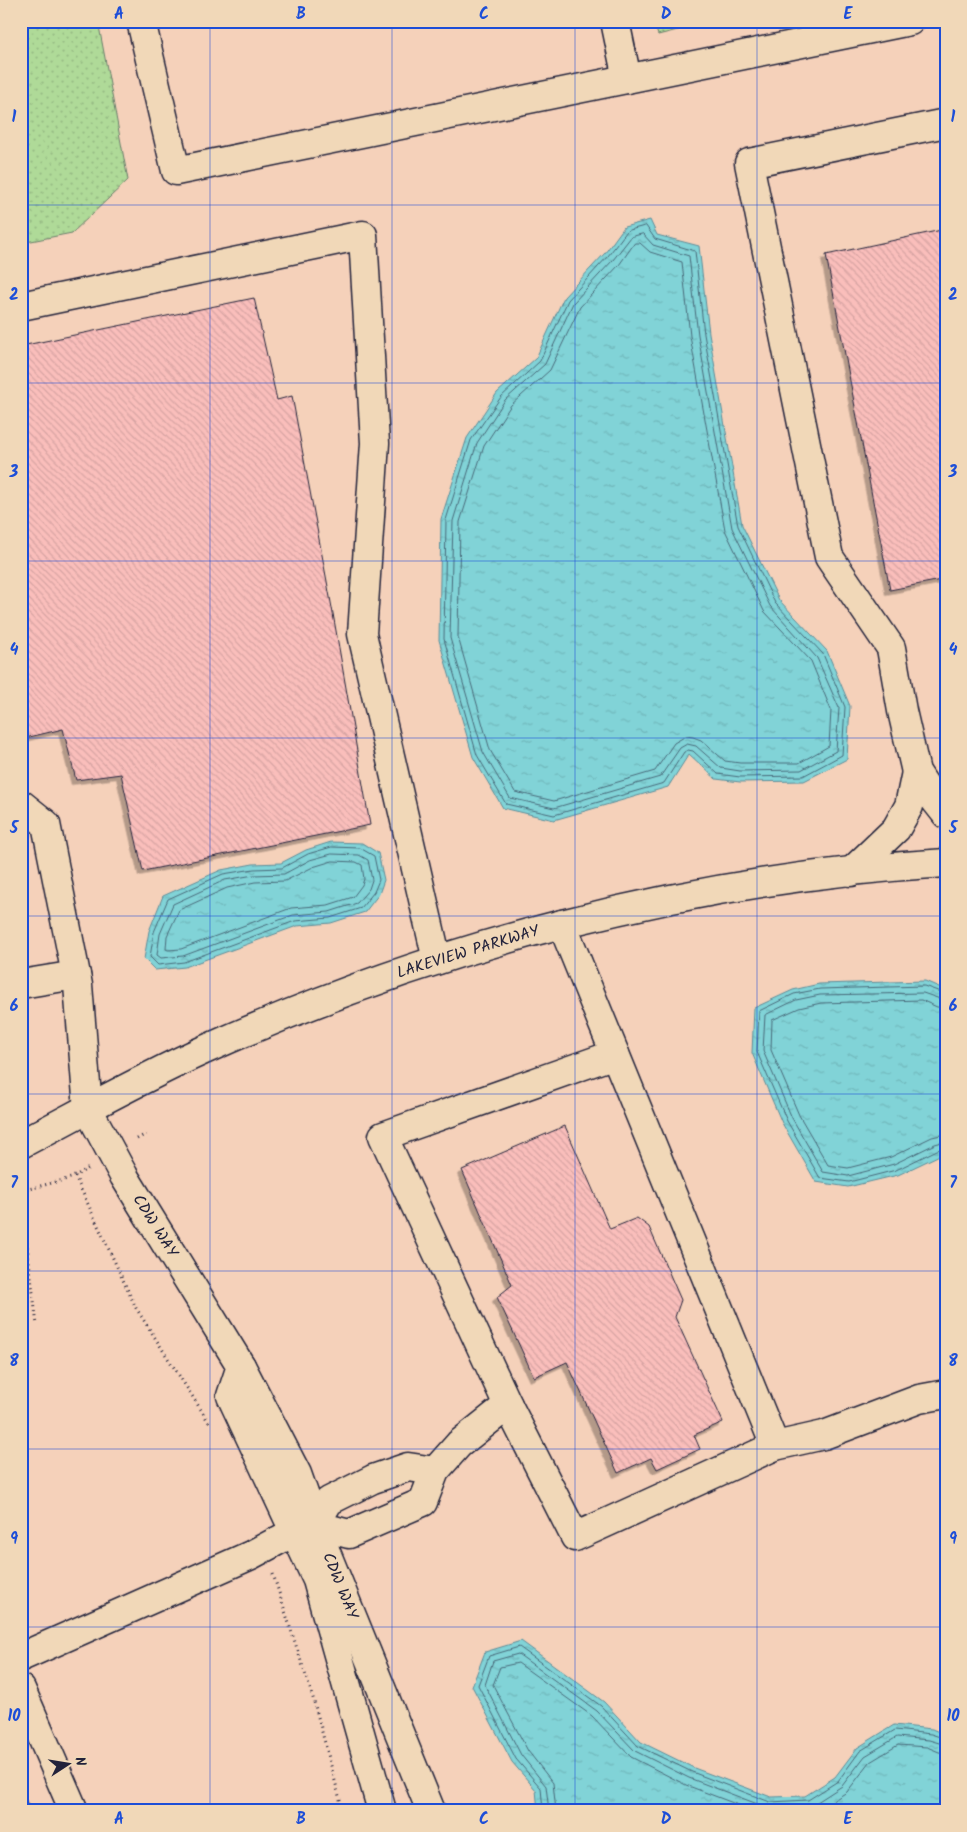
<svg xmlns="http://www.w3.org/2000/svg" width="967" height="1832" font-family="Kalam,sans-serif">
<defs>
<pattern id="grass-dots" width="8" height="8" patternUnits="userSpaceOnUse" patternTransform="scale(1.25)"><rect width="8" height="8" fill="#afda98"/><path d="M2 2h.1M6 6h.1" fill="none" stroke="#96bb84" stroke-width="1.8" stroke-linecap="round"/></pattern>
<pattern id="water-ripples" width="26" height="14" patternUnits="userSpaceOnUse" patternTransform="scale(1.25)"><rect width="26" height="14" fill="#81d3d7"/><path d="M2 4q2-2 4 0t4 0M15 11q2-2 4 0t4 0" fill="none" stroke="#6fb5b9"/></pattern>
<pattern id="building-back-hatch" width="6" height="6" patternUnits="userSpaceOnUse" patternTransform="scale(1.25)"><rect width="6" height="6" fill="#fabebb"/><path d="M-1 5l2 2M0 0l6 6M5-1l2 2" fill="none" stroke="#d6a3a2"/></pattern>
<filter id="shadow"><feDropShadow dx="-4.5" dy="4.5" stdDeviation="0" flood-color="#0004"/></filter>
</defs>
<rect width="100%" height="100%" fill="#f5d1ba"/>
<filter id="ink" filterUnits="userSpaceOnUse"><feTurbulence type="fractalNoise" baseFrequency=".02" numOctaves="2"/><feDisplacementMap in="SourceGraphic" scale="10" xChannelSelector="R" yChannelSelector="G"/><feConvolveMatrix kernelMatrix="1 2 1 2 8 2 1 2 1" color-interpolation-filters="sRGB"/></filter>
<g filter="url(#ink)">
<!-- grass -->
<g fill="url(#grass-dots)" stroke="#687e6a">
<path d="M21 21H98L128 180 72 233 21 243Z"/>
<path d="M653 21H713L658 35Z"/>
</g>
<!-- water -->
<g fill="url(#water-ripples)" stroke="#5b8c99">
<path d="M650 220 657 235 699 246 709 333 742 525 779 600 827 651 850 706 847 759 804 781 740 782 716 779 689 754 668 787 554 820 503 808 473 757 439 640 441 519 467 438 497 393 536 358 564 297 605 253 624 227Z"/>
<path d="M331 842 362 843 378 853 384 880 379 894 365 912 331 923 297 926 185 967 155 970 144 959 149 931 163 896 221 870 253 864 281 863 306 850Z"/>
<path d="M925 981 946 990V1152L898 1175 848 1187 816 1182 782 1123 752 1053 754 1008 793 990 819 984Z"/>
<path d="M521 1641 604 1702 641 1742 694 1768 771 1797 805 1796 835 1777 857 1748 894 1725 932 1729 946 1735V1811H538L536 1790 512 1762 472 1686 485 1652Z"/>
</g>
<g fill="none" stroke-linecap="round" stroke-linejoin="round">
<!-- shore -->
<g stroke="#486979" stroke-width="1">
<path d="M646 226 655 239 695 251 704 334 738 526 775 603 823 654 845 707 842 755 803 776 740 777 718 774 693 751 688 750 684 752 664 783 554 815 506 804 477 755 444 639 446 520 471 440 501 397 540 361 568 300 608 256 627 231Z"/>
<path d="M643 234 653 245 689 256 698 335 732 528 770 606 817 658 839 708 836 751 801 770 740 771 721 768 696 746 687 744 680 748 660 777 554 808 510 798 483 752 450 638 453 521 477 443 505 400 545 364 573 303 613 260 631 237Z"/>
<path d="M635 243H640L650 252 682 262 690 336 725 530 764 611 811 661 831 710 829 746 799 763H740L725 761 701 740 693 737 686 736 674 743 655 771 554 801 515 792 490 750 458 637 460 522 484 446 511 405 550 370 580 307 619 265Z"/>
<path d="M332 847 360 848 374 856 379 880 374 892 361 908 330 918 295 921 184 962 158 965 150 957 154 932 168 899 223 874 254 869 282 868 308 854Z"/>
<path d="M332 854 359 855 368 860 372 880 369 889 357 903 329 912 293 915 183 956 161 958 157 955 160 934 173 904 225 880 254 875 284 874 310 860Z"/>
<path d="M333 861 356 862 362 865 364 879 362 885 353 897 328 905 291 908 181 949 168 950 166 949 167 936 179 910 227 888 255 882 285 881 313 867Z"/>
<path d="M946 994 924 986 820 989 794 994 759 1011 757 1052 787 1121 820 1178 849 1182 896 1170 937 1150 946 1148"/>
<path d="M946 1001 923 993 820 995 796 1000 765 1015 763 1051 792 1118 823 1172 848 1176 894 1164 935 1144 946 1141"/>
<path d="M946 1008 937 1007 921 1000 821 1003 799 1008 772 1020 771 1050 799 1115 828 1165 848 1168 891 1157 932 1137 946 1134"/>
<path d="M543 1811 541 1788 516 1759 478 1685 489 1656 519 1647 601 1706 638 1746 692 1772 770 1802 808 1800 838 1781 860 1751 895 1730 931 1734 946 1739"/>
<path d="M549 1811 546 1786 521 1755 485 1685 493 1661 518 1654 597 1711 635 1751 689 1778 768 1808 811 1806 842 1786 865 1756 897 1737 929 1740 946 1745"/>
<path d="M556 1811 553 1783 528 1751 493 1685 500 1667 518 1663 592 1716 631 1757 686 1785 754 1811"/>
<path d="M816 1811 847 1792 870 1762 898 1745 927 1747 939 1752 946 1753"/>
</g>
</g>
<!-- building -->
<g fill="url(#building-back-hatch)" stroke="#22223b" filter="url(#shadow)">
<path d="M946 229V579L890 590 826 255Z"/>
<path d="M254 298 277 400 292 396 332 608 370 825 143 871 121 774 76 780 63 729 21 739V346Z"/>
<path d="M565 1126 610 1229 637 1218 649 1227 681 1300 675 1317 723 1422 694 1435 700 1449 657 1469 651 1458 618 1473 567 1362 534 1377 497 1297 512 1285 462 1170Z"/>
<path d="M21 1790 31 1811H21Z"/>
</g>
<g fill="none" stroke-linecap="round" stroke-linejoin="round">
<defs>
<g id="minor">
<path d="M141 21 176 171 910 21"/>
<path d="M615 21 627 79"/>
<path d="M946 123 749 163 829 557 891 648 902 711 916 772 931 795 946 814"/>
<path d="M21 306 363 235 375 443 362 634 437 960"/>
<path d="M21 804 46 824 78 985 88 1109 124 1176 241 1366 297 1474 315 1525 431 1811"/>
<path d="M851 872 896 829 909 806 916 772"/>
<path d="M21 984 76 975"/>
<path d="M21 1144C82 1112 142 1078 204 1050 437 945 691 878 946 863"/>
<path d="M241 1366 231 1396 317 1580 382 1811"/>
<path d="M508 1405 383 1136 615 1054"/>
<path d="M775 1446 824 1435 919 1399 946 1394"/>
<path d="M435 1471 408 1467 373 1479 329 1501 315 1525 349 1534 423 1502 435 1471 459 1444 508 1405 575 1537 775 1446 562 924"/>
<path d="M21 1657 251 1555 294 1532 312 1526"/>
<path d="M21 1689 74 1811"/>
</g>
</defs>
<!-- minor casing -->
<use href="#minor" stroke="#22223b" stroke-width="31"/>
<!-- path -->
<g stroke="#22223b" stroke-width="3" stroke-dasharray="1 4" stroke-linecap="butt">
<path d="M137 1139 146 1134"/>
<path d="M75 1176 136 1308 210 1424"/>
<path d="M21 1191 71 1178 89 1168"/>
<path d="M21 1197 37 1325"/>
<path d="M273 1574 313 1698 343 1811"/>
</g>
<!-- minor -->
<use href="#minor" stroke="#f1d8b8" stroke-width="28"/>
</g>
</g>
<!-- grid -->
<path fill="none" stroke="#1d4ed8" stroke-width="1" stroke-opacity="0.55" d="M210 21V1811M392 21V1811M575 21V1811M757 21V1811M21 205H946M21 383H946M21 561H946M21 738H946M21 916H946M21 1094H946M21 1271H946M21 1449H946M21 1627H946"/>
<g text-anchor="middle" dominant-baseline="central" stroke-width="5" stroke-linejoin="round" paint-order="stroke">
<!-- street labels -->
<g font-size="16" fill="#22223b" stroke="#f1d8b8">
<text transform="translate(468 952) rotate(-17)">LAKEVIEW PARKWAY</text>
<text transform="translate(155 1226) rotate(58)">CDW WAY</text>
<text transform="translate(340 1586) rotate(68)">CDW WAY</text>
</g>
</g>
<!-- margin -->
<rect width="967" height="1832" fill="none" stroke="#f1d8b8" stroke-width="55"/>
<!-- north arrow -->
<g transform="translate(68 1764) rotate(78)" stroke="#f1d8b8" stroke-width="4" paint-order="stroke">
<path d="M0-4L9 19L0 12L-9 19Z" fill="#22223b"/>
<text y="-8" font-size="14" font-weight="bold" text-anchor="middle" fill="#22223b">N</text>
</g>
<rect x="28" y="28" width="912" height="1776" fill="none" stroke="#1d4ed8" stroke-width="2"/>
<g font-size="16" text-anchor="middle" font-weight="bold" fill="#1d4ed8">
<text x="119" y="19">A</text>
<text x="301" y="19">B</text>
<text x="484" y="19">C</text>
<text x="666" y="19">D</text>
<text x="848" y="19">E</text>
<text x="14" y="122">1</text>
<text x="953" y="122">1</text>
<text x="14" y="300">2</text>
<text x="953" y="300">2</text>
<text x="14" y="477">3</text>
<text x="953" y="477">3</text>
<text x="14" y="655">4</text>
<text x="953" y="655">4</text>
<text x="14" y="833">5</text>
<text x="953" y="833">5</text>
<text x="14" y="1011">6</text>
<text x="953" y="1011">6</text>
<text x="14" y="1188">7</text>
<text x="953" y="1188">7</text>
<text x="14" y="1366">8</text>
<text x="953" y="1366">8</text>
<text x="14" y="1544">9</text>
<text x="953" y="1544">9</text>
<text x="14" y="1721">10</text>
<text x="953" y="1721">10</text>
<text x="119" y="1824">A</text>
<text x="301" y="1824">B</text>
<text x="484" y="1824">C</text>
<text x="666" y="1824">D</text>
<text x="848" y="1824">E</text>
</g>
</svg>
